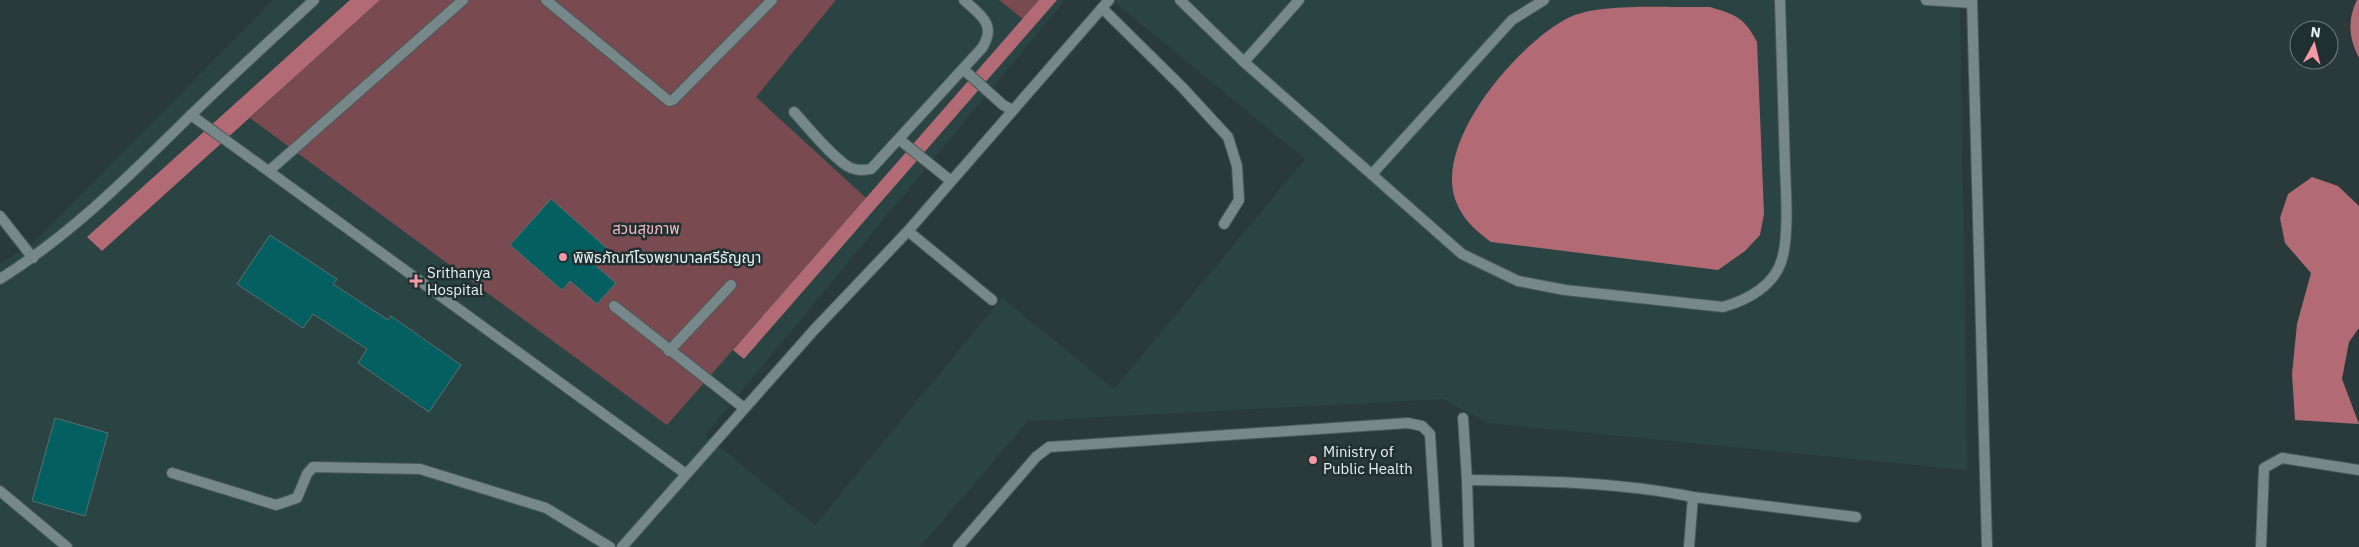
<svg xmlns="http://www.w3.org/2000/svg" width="2359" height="547" font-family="'IBM Plex Sans','Noto Sans Thai',sans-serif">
<rect width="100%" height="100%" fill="#2a3a3b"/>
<!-- built -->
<path fill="#2a4444" d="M273 0H1065L705 435 815 525 1002 298 1114 389 1305 159 1112 0H1960L1967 470 1488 423 1444 399 1028 421 920 547H0V264L31 245Z"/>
<!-- green -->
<g fill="#7a4a51">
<path d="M380 0H836L756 97 866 198 667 425 250 118Z"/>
<path d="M999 0H1039L1023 19Z"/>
</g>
<!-- water -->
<g fill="#b26a74">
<path d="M350 0H380L102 251 87 237Z"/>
<path d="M1039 0H1057L744 359 733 350Z"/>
<path d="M2357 0H2359V58C2349 39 2347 20 2357 0Z"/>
<path d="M1710 7C1736 15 1744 17 1757 42L1764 214 1760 235 1745 251 1718 270 1491 242C1475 230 1462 219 1455 199 1435 139 1519 42 1570 17 1601 2 1674 8 1710 7Z"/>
<path d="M2312 177 2338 186 2359 206V328L2349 342 2342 379 2359 424 2295 420 2292 374 2297 324 2311 273 2285 243 2280 218 2288 194Z"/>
</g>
<!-- building -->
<g fill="#045f61" stroke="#5c6e6e">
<path d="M551 199 609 250 595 265 616 283 597 304 570 281 562 290 510 245Z"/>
<path d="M270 235 337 279 333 284 388 320 391 316 461 365 429 412 358 363 367 349 313 314 303 328 237 284Z"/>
<path d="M55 418 108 433 85 516 32 501Z"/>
</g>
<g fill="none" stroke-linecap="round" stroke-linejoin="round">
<defs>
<g id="lane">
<path d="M546 0 669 101 673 100 772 0"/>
<path d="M1180 0 1244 62 1462 254 1518 281 1565 290 1723 307C1748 300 1775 285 1782 259 1789 236 1786 192 1785 167 1783 112 1782 56 1780 0"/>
<path d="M1926 0 1972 3"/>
<path d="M1972 0 1987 547"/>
<path d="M1102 8 1182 87 1228 137 1237 166 1239 200 1224 224"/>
<path d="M1244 62 1299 0"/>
<path d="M963 69 1003 105 1013 110"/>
<path d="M794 112C807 126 835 161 851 168 858 171 864 170 871 169L982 48C997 24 981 16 964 0"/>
<path d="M191 115 686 474"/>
<path d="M900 140 951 181"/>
<path d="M269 171 463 0"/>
<path d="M1373 173 1512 20 1544 0"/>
<path d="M0 216 33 258"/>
<path d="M908 231 992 300"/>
<path d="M0 279C73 233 129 176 189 117 230 77 272 39 314 0"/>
<path d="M614 306 744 408"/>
<path d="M669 351 731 285"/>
<path d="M1463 418 1467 480 1469 547"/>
<path d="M172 473 276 505 297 498 307 474 313 467 420 469 546 508 610 547"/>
<path d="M1467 480C1543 481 1619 482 1693 497L1689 547"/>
<path d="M0 491 67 547"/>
<path d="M1693 497 1856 517"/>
<path d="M622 547 814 330 908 231 1109 0"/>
<path d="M958 547 1036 457 1049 447 1408 423 1422 426 1430 434 1437 547"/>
<path d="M2261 547 2264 468 2282 458 2359 470"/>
</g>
</defs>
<!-- lane casing -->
<use href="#lane" stroke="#4a5858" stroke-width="12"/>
<!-- lane -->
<use href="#lane" stroke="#768889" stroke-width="10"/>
</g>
<!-- markers -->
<g fill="#f49aa6" stroke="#203031" stroke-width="2">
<circle cx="563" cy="257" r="5"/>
<path d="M413.5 273.5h5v5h5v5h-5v5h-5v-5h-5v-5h5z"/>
<circle cx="1313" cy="460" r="5"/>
</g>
<g text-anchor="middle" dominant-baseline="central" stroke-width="5" stroke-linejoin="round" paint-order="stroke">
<!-- park labels -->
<g font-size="15" fill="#f8b9c1" stroke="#203031">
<text x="646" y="228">สวนสุขภาพ</text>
</g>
<!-- poi labels -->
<g font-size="15" fill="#e8f2f2" stroke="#203031" text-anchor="start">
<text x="573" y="257">พิพิธภัณฑ์โรงพยาบาลศรีธัญญา</text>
<text x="427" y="272">Srithanya<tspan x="427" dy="17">Hospital</tspan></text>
<text x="1323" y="451">Ministry of<tspan x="1323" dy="17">Public Health</tspan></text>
</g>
</g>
<!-- north arrow -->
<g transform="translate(2314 45) rotate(7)"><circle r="24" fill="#203031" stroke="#707e7e"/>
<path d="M0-4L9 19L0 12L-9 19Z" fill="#f49aa6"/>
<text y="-8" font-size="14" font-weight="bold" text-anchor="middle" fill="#e8f2f2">N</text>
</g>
</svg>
